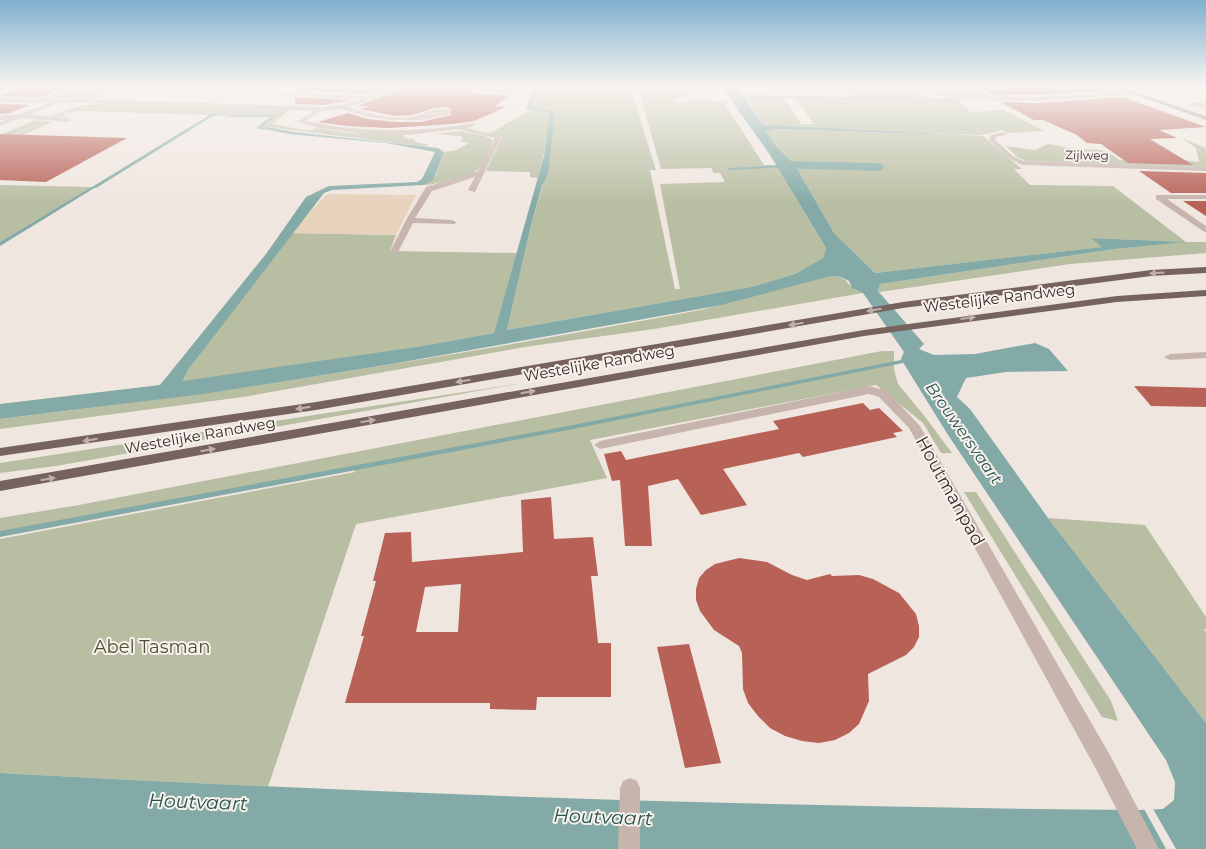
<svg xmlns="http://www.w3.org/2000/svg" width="1206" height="849" font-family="Montserrat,sans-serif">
<rect width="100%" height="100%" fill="#f0e6e0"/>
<!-- green -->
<g fill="#b8bea2" fill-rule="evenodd">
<path d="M79 87H90L76 93C89 94 99 87 112 87L80 99 52 98Z"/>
<path d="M544 87H630L656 170H650L675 289H680L660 184 725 182 720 173H714L711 168 661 169 638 87H658L660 90H679L677 87H715L719 93 716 94 698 90 673 101 684 103 697 98 717 102 725 100 728 103 725 104 764 165H776L826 248 823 258 795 274 751 287 507 330 532 221 546 175 555 112 532 107 533 94Z"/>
<path d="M846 87H910L930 99 858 97Z"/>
<path d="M919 87H971L988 97 938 96Z"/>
<path d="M746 96 956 100 969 109V112L1004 110 1044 131 1007 133 1003 130 981 135 772 127 760 122ZM786 98 796 99 814 124H801L784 99Z"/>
<path d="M98 104 291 109 272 124 309 131 316 128 349 133 403 135 405 137 402 138 413 139 416 142 429 145 426 146 413 145 268 127 265 129 257 128 269 117 80 111 64 113 65 117 49 116 80 106Z"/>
<path d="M530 110 551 113 543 157 538 178 530 177V172L486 171 502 137 489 134Z"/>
<path d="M36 120 52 122 0 145V142L42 123 0 140V135Z"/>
<path d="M769 129 983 136 1022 169H1014L1030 185 1113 186 1186 242H1206V253L1070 264 880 292 878 291 880 284 1115 249 1181 242 1092 238 1103 247 875 273 834 233 795 165 775 145 766 131Z"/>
<path d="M460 131 485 136 493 140C490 149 485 161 479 168 473 177 434 185 423 185L435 176 444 152 456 150 469 143 460 141 463 139 461 136 435 134Z"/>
<path d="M1183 139 1206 148V167L1026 161 1017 157 1006 146 1035 150 1048 144 1074 149 1101 150 1109 153 1119 160 1161 161 1177 159 1199 162 1196 148Z"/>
<path d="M0 185 91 187 0 242Z"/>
<path d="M291 233 396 235 390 251 517 253 494 333 422 346 183 382 188 370Z"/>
<path d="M831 276C847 278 842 278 852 287 854 290 860 291 863 293L654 329 531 346 243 397 0 429V419C235 391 468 354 700 310 744 301 787 284 831 276Z"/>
<path d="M882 351H894V369L898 384 926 418 952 453H941L923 423 876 385 590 440 607 478 356 524 268 787 0 773V539L355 472 353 467 0 533V518L79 505Z"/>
<path d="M523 383 56 466 0 473V463Z"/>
<path d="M964 492H976L1111 701 1118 721 1102 717Z"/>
<path d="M1048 518 1145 525 1206 617V629H1204L1206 633V723Z"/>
</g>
<!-- sand -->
<path fill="#e7d2bb" d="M327 194 416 195 396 235 291 233Z"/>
<!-- water -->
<g fill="#83aaa6">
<path d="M539 87H544L533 94 532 107 555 112 548 174 542 186 532 221 507 330 751 287 795 274 823 258 826 248 770 155 722 87H739L760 122 765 125 983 136 776 129 766 131 775 145 795 165 834 233 875 273 1102 247 1091 238 1186 242 1115 249 880 284 878 291 924 344 919 349 934 355 975 354 1035 343 1049 349 1068 371 1006 372 966 378 957 397 970 409 1048 518 1206 723V849H0V773C379 794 759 807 1140 810L1163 809 1174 800 1175 782 1166 760 948 435 901 359 904 352 863 293 852 288 849 281 841 277 831 276 722 305 392 364 203 394 0 419V404L160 385 266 254 306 197 329 186 417 182 422 179 435 152 386 143 289 134 265 129 267 127 294 132 438 148 444 152 433 180 423 185 332 190 324 193 188 370 183 381 422 346 494 333 544 156 550 113 526 109 531 93Z"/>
<path d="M91 187H96L0 246V242Z"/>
</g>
<!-- pier -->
<path fill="#f0e6e0" d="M1143 807H1152L1176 849H1166Z"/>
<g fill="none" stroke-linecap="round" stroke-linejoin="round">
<!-- stream -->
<g fill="#83aaa6" fill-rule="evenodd">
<path d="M840 87H842L854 97 959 99 961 100 959 101 746 97 744 96 746 95 850 97Z"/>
<path d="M211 114H220L222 115 213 116 96 188 92 187Z"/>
<path d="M231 115H274L276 116 261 127 266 128 265 130 256 128 270 117H230Z"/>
<path d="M786 165H787V167L730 170 728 169 730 168Z"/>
<path d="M911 358 914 360 913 361 568 430 0 537V531L568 426Z"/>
</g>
<!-- canal -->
<path fill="#83aaa6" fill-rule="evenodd" d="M785 161 877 163 882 164 884 167 882 170 877 171 780 168 778 165 780 162Z"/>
</g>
<!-- building -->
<g fill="#b76157" fill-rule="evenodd">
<path d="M23 87 64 88 40 97 0 96Z"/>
<path d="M295 87H393L369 94 295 90Z"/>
<path d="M407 87H468L473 93 510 96 495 106 506 107 474 121 452 124 389 128 348 126 318 122 348 113 368 119 395 122H421L451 115V109L444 107 434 108 412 115 396 116 360 109 369 106H357Z"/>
<path d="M1076 87H1108L1107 91 1038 95H994L984 89Z"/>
<path d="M295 97 350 100 324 105 295 104Z"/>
<path d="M1123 97 1206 127 1159 130 1177 138 1150 139 1193 165 1128 163 1101 144 1087 143 1077 135 1043 120H1034L1000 102 1038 103Z"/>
<path d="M0 104 30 105 9 113 0 114Z"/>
<path d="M0 134 127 138 46 182 0 180Z"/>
<path d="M1139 171 1206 173V193H1171Z"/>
<path d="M1183 201H1206V216Z"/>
<path d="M1134 386 1206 388V407L1151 406Z"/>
<path d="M863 403 870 410 879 408 903 431 893 433 897 437 803 457 799 453 723 469 747 505 701 515 678 479 648 486 652 546H625L620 480 612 481 604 454 621 451 626 460 779 429 773 421Z"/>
<path d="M551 497 554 539 593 537 598 576H591L598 643H611V697H537L536 710 490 709V703H345L364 636H361L376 581H373L385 533 411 532 412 562 523 552 521 500ZM461 584 458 632H416L425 587Z"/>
<path d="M739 558 767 562 792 575 807 580 830 574 832 576 859 575 873 579 899 593 916 614 919 626V637L914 647 906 655 868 674 869 701 859 724 849 733 835 740 819 743 802 741 785 736 770 728 758 716 748 703 743 689 742 653 739 646 714 630 700 611 696 600V589L699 578 706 570 715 564Z"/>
<path d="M689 644 721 763 685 768 657 647Z"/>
</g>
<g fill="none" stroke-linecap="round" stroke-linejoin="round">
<!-- service -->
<g fill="#c7b5ad" fill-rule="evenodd">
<path d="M470 87 511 90 514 92 511 94 473 91Z"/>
<path d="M631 87H675L672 89H634Z"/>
<path d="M1135 91 1137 94 1038 101 951 100 948 98 951 96 1038 97Z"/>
<path d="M231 104 234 106 230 117 225 118 228 106Z"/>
<path d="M321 107 323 110 305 121C362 133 417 133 473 123L475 126 466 128 498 135 501 138 475 192 468 190 475 177 432 191 415 218 452 220 456 222 455 224 413 223 398 252 394 255 390 252 406 220 426 187 478 171 495 138 458 129 408 135 364 134 321 128 297 122Z"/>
<path d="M20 114 68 118 71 120 68 122 20 118 0 120V116Z"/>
<path d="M1004 132 1007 134 1006 135 996 137 995 140 1013 156 1023 161 1206 167V171L1022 165 1009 158 989 140 991 135Z"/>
<path d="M1156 195H1206V199H1167L1206 226V233L1156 199Z"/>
<path d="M1206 352V358L1170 360 1164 357 1170 354Z"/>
<path d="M869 386 887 391 920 426 1111 757 1159 849H1137L1097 771 909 428 879 397 869 394 600 449 594 445 600 441Z"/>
</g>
<!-- minor -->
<g fill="#c7b5ad" fill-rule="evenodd">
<path d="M398 87H405L349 107C368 114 391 120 412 117 427 114 432 106 450 110V114L421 120H395L369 117 342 109 321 111 84 103 81 101 84 99 321 107 342 105 360 99 207 90 210 88 369 96ZM439 112H445L425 116Z"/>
<path d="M0 98 40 99 43 101 40 103 0 102Z"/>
<path d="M1190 103H1206V107L1188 106Z"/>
<path d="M630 778 637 781 640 788V849H618L620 788 623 781Z"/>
</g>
<!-- tertiary -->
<path fill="#c7b5ad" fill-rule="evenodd" d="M71 87H78L49 99H83L111 87H118L84 103H54V105L0 126V122L50 103H40L38 100Z"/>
<!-- secondary -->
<path fill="#9a857f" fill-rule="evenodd" d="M1113 87H1120L1206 116V120Z"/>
<!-- primary -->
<g fill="#76635e" fill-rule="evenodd">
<path d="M1206 267V273L1151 276 903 308 316 410 0 456V448L316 402 903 302 1151 270Z"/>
<path d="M1206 290V296L1117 302 864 336 0 491V481L864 330 1117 296Z"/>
</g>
</g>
<!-- one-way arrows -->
<defs><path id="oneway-solid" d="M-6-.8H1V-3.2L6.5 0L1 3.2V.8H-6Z" transform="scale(1.25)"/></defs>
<g fill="#beb1ac">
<use href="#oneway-solid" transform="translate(1157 273) rotate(176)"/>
<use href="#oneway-solid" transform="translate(874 310) rotate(170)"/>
<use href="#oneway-solid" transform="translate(968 318) rotate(-7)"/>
<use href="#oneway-solid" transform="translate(796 324) rotate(170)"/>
<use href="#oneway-solid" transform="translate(463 381) rotate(171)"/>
<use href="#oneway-solid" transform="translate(528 392) rotate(-10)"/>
<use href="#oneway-solid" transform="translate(303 408) rotate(171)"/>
<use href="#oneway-solid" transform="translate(368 421) rotate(-10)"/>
<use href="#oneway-solid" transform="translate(90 440) rotate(171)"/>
<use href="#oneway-solid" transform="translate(208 450) rotate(-10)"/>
<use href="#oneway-solid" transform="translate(48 479) rotate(-10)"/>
</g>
<!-- sky -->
<linearGradient id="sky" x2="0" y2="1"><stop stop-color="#7fb0ce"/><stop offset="0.42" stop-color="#f8f4f1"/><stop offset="1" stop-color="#f8f4f1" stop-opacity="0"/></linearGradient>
<rect width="1206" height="205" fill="url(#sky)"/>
<g text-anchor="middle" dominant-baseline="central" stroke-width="4" stroke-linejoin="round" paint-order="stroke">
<!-- far-street labels -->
<g font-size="12" fill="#362d2b" stroke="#f8f1ec">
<text transform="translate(1087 155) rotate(1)">Zijlweg</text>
</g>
<!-- street labels -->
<g font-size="15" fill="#362d2b" stroke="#f8f1ec">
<text transform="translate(999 298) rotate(-7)">Westelijke Randweg</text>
<text transform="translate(599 363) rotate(-10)">Westelijke Randweg</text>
<text transform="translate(200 435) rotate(-10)">Westelijke Randweg</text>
</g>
<!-- water labels -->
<g font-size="16" font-style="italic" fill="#255350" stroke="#f8f1ec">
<text transform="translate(964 433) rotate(55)">Brouwersvaart</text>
</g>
<!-- near-street labels -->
<g font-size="18" fill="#362d2b" stroke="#f8f1ec">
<text transform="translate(950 491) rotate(61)">Houtmanpad</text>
</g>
<!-- near-park labels -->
<g font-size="18" fill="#4a5232" stroke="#f8f1ec">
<text x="152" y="647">Abel Tasman</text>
</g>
<!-- near-water labels -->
<g font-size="19" font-style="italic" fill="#255350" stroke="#f8f1ec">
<text transform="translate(198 802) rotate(2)">Houtvaart</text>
<text transform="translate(603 817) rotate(2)">Houtvaart</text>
</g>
</g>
</svg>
